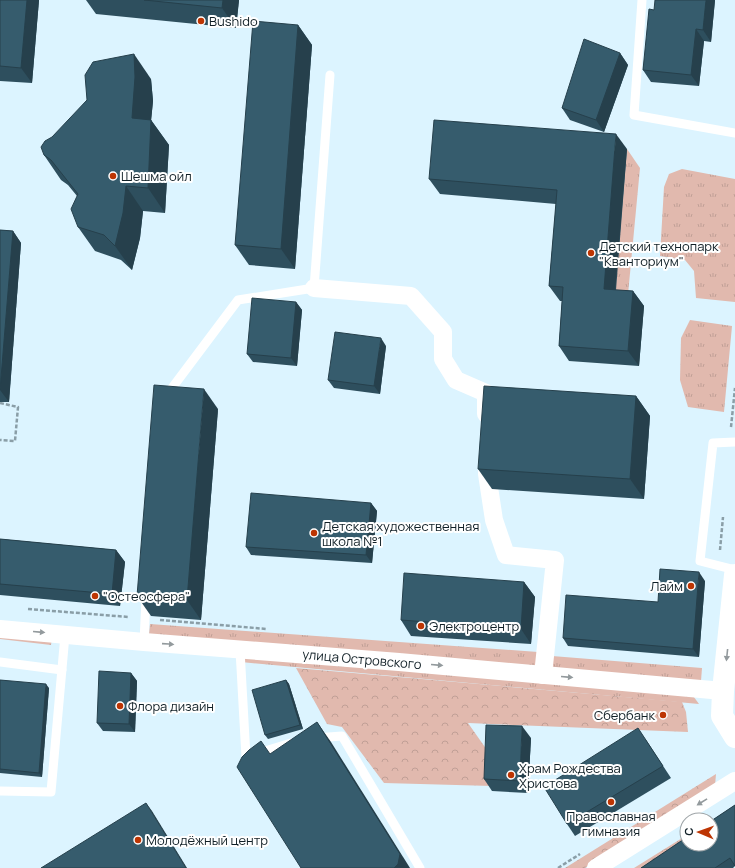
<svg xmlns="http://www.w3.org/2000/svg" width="735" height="868" font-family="Manrope,sans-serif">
<defs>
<pattern id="grass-tufts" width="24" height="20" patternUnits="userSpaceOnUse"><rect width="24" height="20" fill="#e1b9ae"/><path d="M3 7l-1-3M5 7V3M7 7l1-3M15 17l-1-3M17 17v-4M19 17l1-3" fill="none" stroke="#c09f96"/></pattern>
<pattern id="forest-crowns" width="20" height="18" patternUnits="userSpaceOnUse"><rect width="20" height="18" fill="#e1b9ae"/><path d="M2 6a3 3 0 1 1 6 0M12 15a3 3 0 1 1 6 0" fill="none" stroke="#c09f96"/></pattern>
</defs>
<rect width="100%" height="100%" fill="#dcf4ff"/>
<!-- grass -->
<g fill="url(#grass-tufts)">
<path d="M627 149 640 168 627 305 614 304Z"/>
<path d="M682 169 735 179V302L696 298 694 271 685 260 660 256 664 187 669 174Z"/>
<path d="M690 320 732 326 724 412 688 407 680 380 681 338Z"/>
<path d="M150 624 538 652 537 666 149 635Z"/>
<path d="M0 633 52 638 51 645 0 639Z"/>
<path d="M240 650 691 693 699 704 241 662Z"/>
<path d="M552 656 702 668 701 681 551 668Z"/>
</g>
<!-- forest -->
<g fill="url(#forest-crowns)">
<path d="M296 668 682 702 686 712 688 732 468 723 494 760 492 786 384 783 342 727 327 724Z"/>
<path d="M716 774 715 786 585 868H565Z"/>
<path d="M687 835V841L644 868H634Z"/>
</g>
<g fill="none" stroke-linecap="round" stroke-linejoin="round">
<!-- path -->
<g stroke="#8a9ea7" stroke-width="2.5" stroke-dasharray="4 2" stroke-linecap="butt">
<path d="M0 403 18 407 15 441 0 440"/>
<path d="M731 427 735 388"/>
<path d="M720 550 723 517"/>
<path d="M28 609 129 617"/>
<path d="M160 620 267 629"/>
<path d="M558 868 580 854"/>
</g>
<!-- service -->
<g stroke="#fff" stroke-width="9">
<path d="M642 0 634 115 735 133"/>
<path d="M166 396 238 300 314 288 330 75"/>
<path d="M735 442 713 443 700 561 735 570"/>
<path d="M144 642 146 598"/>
<path d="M240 650 246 757 291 743"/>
<path d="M0 662 62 670"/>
<path d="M315 738 342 736 420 868"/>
<path d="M0 791 51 792 65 635"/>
</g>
<!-- minor -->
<g stroke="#fff" stroke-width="18">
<path d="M314 288 411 296 443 332V359L456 380 486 393V414"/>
<path d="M487 460V474L494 520 506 555 555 560 543 675"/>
<path d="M0 629 144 642 399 662 723 691"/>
<path d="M596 868 735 781"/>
</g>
<!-- tertiary -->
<path stroke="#fff" stroke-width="22" d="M735 575 723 691 722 716 735 737"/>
</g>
<!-- wall -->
<g fill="#2e4f5e">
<path d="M0 0H39L32 83 0 81Z"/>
<path d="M86 0H239L236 28 96 14Z"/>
<path d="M715 0 711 42 704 41 699 86 651 82 643 70 654 10Z"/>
<path d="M298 25 312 45 295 269 249 265 235 245Z"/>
<path d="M620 53 628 65 604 132 570 120 562 108Z"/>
<path d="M151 79 153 101 151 120 169 145 165 213 143 211 140 238 132 270 121 260 95 251 78 227 77 196 68 185 61 180 44 155Z"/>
<path d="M627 149 616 290 633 291 644 306 639 366 569 361 559 346 562 301H560L549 286 556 204 440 194 429 179Z"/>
<path d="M0 230 13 231 21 243 9 402H0Z"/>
<path d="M296 302 302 310 297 366 253 362 247 354Z"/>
<path d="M386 346 380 394 334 388 328 380Z"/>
<path d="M636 396 650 416 644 499 492 489 478 469Z"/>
<path d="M218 409 201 620 151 616 137 596Z"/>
<path d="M371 503 377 511 372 563 251 555 246 547Z"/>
<path d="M0 539 116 550 125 562 120 606 0 595Z"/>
<path d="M705 581 699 657 568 646 563 638 658 602Z"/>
<path d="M524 582 535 597 531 644 411 636 401 620Z"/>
<path d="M131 673 137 681 135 732 103 731 97 723Z"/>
<path d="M0 680 49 688 42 777 0 773Z"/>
<path d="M286 680 289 684 303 729 268 739 265 735Z"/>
<path d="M531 738 528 793 492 791 484 779Z"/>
<path d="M646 740 671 778 575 836 567 824Z"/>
<path d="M735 805V866L733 868H641Z"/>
</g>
<!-- shaded-wall -->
<g fill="#26404c">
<path d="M27 0H39L32 83 21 68Z"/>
<path d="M223 0H239L236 28 222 8Z"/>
<path d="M706 0H715L711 42 703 30Z"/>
<path d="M298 25 312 45 295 269 281 249Z"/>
<path d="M696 29 704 41 699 86 691 75Z"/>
<path d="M620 53 628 65 604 132 596 120Z"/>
<path d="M134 54 151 79 153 101 149 142 132 118Z"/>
<path d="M151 120 169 145 165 213 148 188Z"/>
<path d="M616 134 627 149 614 304 604 289Z"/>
<path d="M126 186 143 211 140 238 132 270 115 246Z"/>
<path d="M13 231 21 243 9 402 0 390Z"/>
<path d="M633 291 644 306 639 366 628 351Z"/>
<path d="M296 302 302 310 297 366 291 358Z"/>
<path d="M381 338 386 346 380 394 374 386Z"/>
<path d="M204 389 218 409 201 620 187 600Z"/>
<path d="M636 396 650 416 644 499 630 479Z"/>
<path d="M371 503 377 511 372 563 366 555Z"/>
<path d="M116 550 125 562 120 606 112 594Z"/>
<path d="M699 572 705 581 699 657 693 649Z"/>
<path d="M524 582 535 597 531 644 521 629Z"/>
<path d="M131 673 137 681 135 732 129 724Z"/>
<path d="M286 680 289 684 303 729 300 725Z"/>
<path d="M46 684 49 688 42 777 39 773Z"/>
<path d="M317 722 331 742 410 868H394Z"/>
<path d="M522 726 531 738 528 793 520 781Z"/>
<path d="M146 803 152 811 187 868H186Z"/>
</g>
<!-- building -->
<g fill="#365c6d" stroke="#26404c">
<path d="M0 0H27L21 68 0 66Z"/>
<path d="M144 0H223L222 8Z"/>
<path d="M655 0H706L703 30 696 29 691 75 643 70 649 9 654 10Z"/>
<path d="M253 21 298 25 281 249 235 245Z"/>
<path d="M584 39 620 53 596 120 562 108Z"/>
<path d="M134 54 135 77 132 118 151 120 148 188 126 186 123 213 115 246 104 235 78 227 71 209 78 194 51 160 44 155 41 147 45 141 52 137 87 100 85 75 93 62Z"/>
<path d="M434 120 616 134 604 289 633 291 628 351 559 346 563 287 549 286 557 190 429 179Z"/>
<path d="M0 230 13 231 0 390Z"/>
<path d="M252 298 296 302 291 358 247 354Z"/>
<path d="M335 332 381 338 374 386 328 380Z"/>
<path d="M154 385 204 389 187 600 137 596Z"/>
<path d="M484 386 636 396 630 479 478 469Z"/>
<path d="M251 493 371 503 366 555 246 547Z"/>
<path d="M0 539 116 550 112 594 0 584Z"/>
<path d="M660 569 699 572 693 649 563 638 566 595 658 602Z"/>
<path d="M404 573 524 582 521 629 401 620Z"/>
<path d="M99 671 131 673 129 724 97 723Z"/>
<path d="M0 680 46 684 39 773 0 769Z"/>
<path d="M286 680 300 725 265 735 252 690Z"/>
<path d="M317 722 400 854 398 864 394 868H301L237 767 242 757 249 750 261 741 270 754Z"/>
<path d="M486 725 522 726 520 781 484 779Z"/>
<path d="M638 728 663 766 567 824 544 787Z"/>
<path d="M146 803 186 868H41Z"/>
<path d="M735 805V866L730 858 715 868H641L687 837V844H711V821Z"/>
</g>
<!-- one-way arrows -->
<defs><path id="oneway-solid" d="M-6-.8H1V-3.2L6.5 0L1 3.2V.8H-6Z"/></defs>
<g fill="#939a9d">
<use href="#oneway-solid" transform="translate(39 632) rotate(5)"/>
<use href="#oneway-solid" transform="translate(168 644) rotate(4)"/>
<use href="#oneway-solid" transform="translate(727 655) rotate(96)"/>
<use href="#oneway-solid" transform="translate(437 665) rotate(5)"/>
<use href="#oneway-solid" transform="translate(567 677) rotate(5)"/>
<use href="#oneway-solid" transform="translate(702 802) rotate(148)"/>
</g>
<!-- markers -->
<g fill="#bd3503" stroke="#fff" stroke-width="1.5">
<circle cx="201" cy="21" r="4"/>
<circle cx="113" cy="176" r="4"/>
<circle cx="591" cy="253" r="4"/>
<circle cx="314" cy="533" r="4"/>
<circle cx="691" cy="586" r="4"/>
<circle cx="95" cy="596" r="4"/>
<circle cx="421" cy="626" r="4"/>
<circle cx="120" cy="706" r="4"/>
<circle cx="663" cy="715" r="4"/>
<circle cx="511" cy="775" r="4"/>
<circle cx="611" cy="802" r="4"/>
<circle cx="138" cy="840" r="4"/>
</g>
<g text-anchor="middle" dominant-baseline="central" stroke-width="4" stroke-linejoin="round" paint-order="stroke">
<!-- poi labels -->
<g font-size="13" fill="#101f26" stroke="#fff" text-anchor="start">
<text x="209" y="21">Bushido</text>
<text x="121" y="176">Шешма ойл</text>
<text x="599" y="246">Детский технопарк<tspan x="599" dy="15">"Кванториум"</tspan></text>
<text x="322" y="526">Детская художественная<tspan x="322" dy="15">школа №1</tspan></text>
<text x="683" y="586" text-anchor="end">Лайм</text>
<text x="103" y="596">"Остеосфера"</text>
<text x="429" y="626">Электроцентр</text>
<text x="128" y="706">Флора дизайн</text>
<text x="655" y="715" text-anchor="end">Сбербанк</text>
<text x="519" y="768">Храм Рождества<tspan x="519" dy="15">Христова</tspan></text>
<text x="611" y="816" text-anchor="middle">Православная<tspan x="611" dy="15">гимназия</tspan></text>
<text x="146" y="840">Молодёжный центр</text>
</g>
<!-- street labels -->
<g font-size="13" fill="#101f26" stroke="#fff">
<text transform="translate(362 659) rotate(5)">улица Островского</text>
</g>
</g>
<!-- north arrow -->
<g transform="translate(699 832) rotate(272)"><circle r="19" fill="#ffffff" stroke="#9fa5a8"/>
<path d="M0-3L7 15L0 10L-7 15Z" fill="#bd3503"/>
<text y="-6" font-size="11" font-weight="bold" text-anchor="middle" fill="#101f26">С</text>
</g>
</svg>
